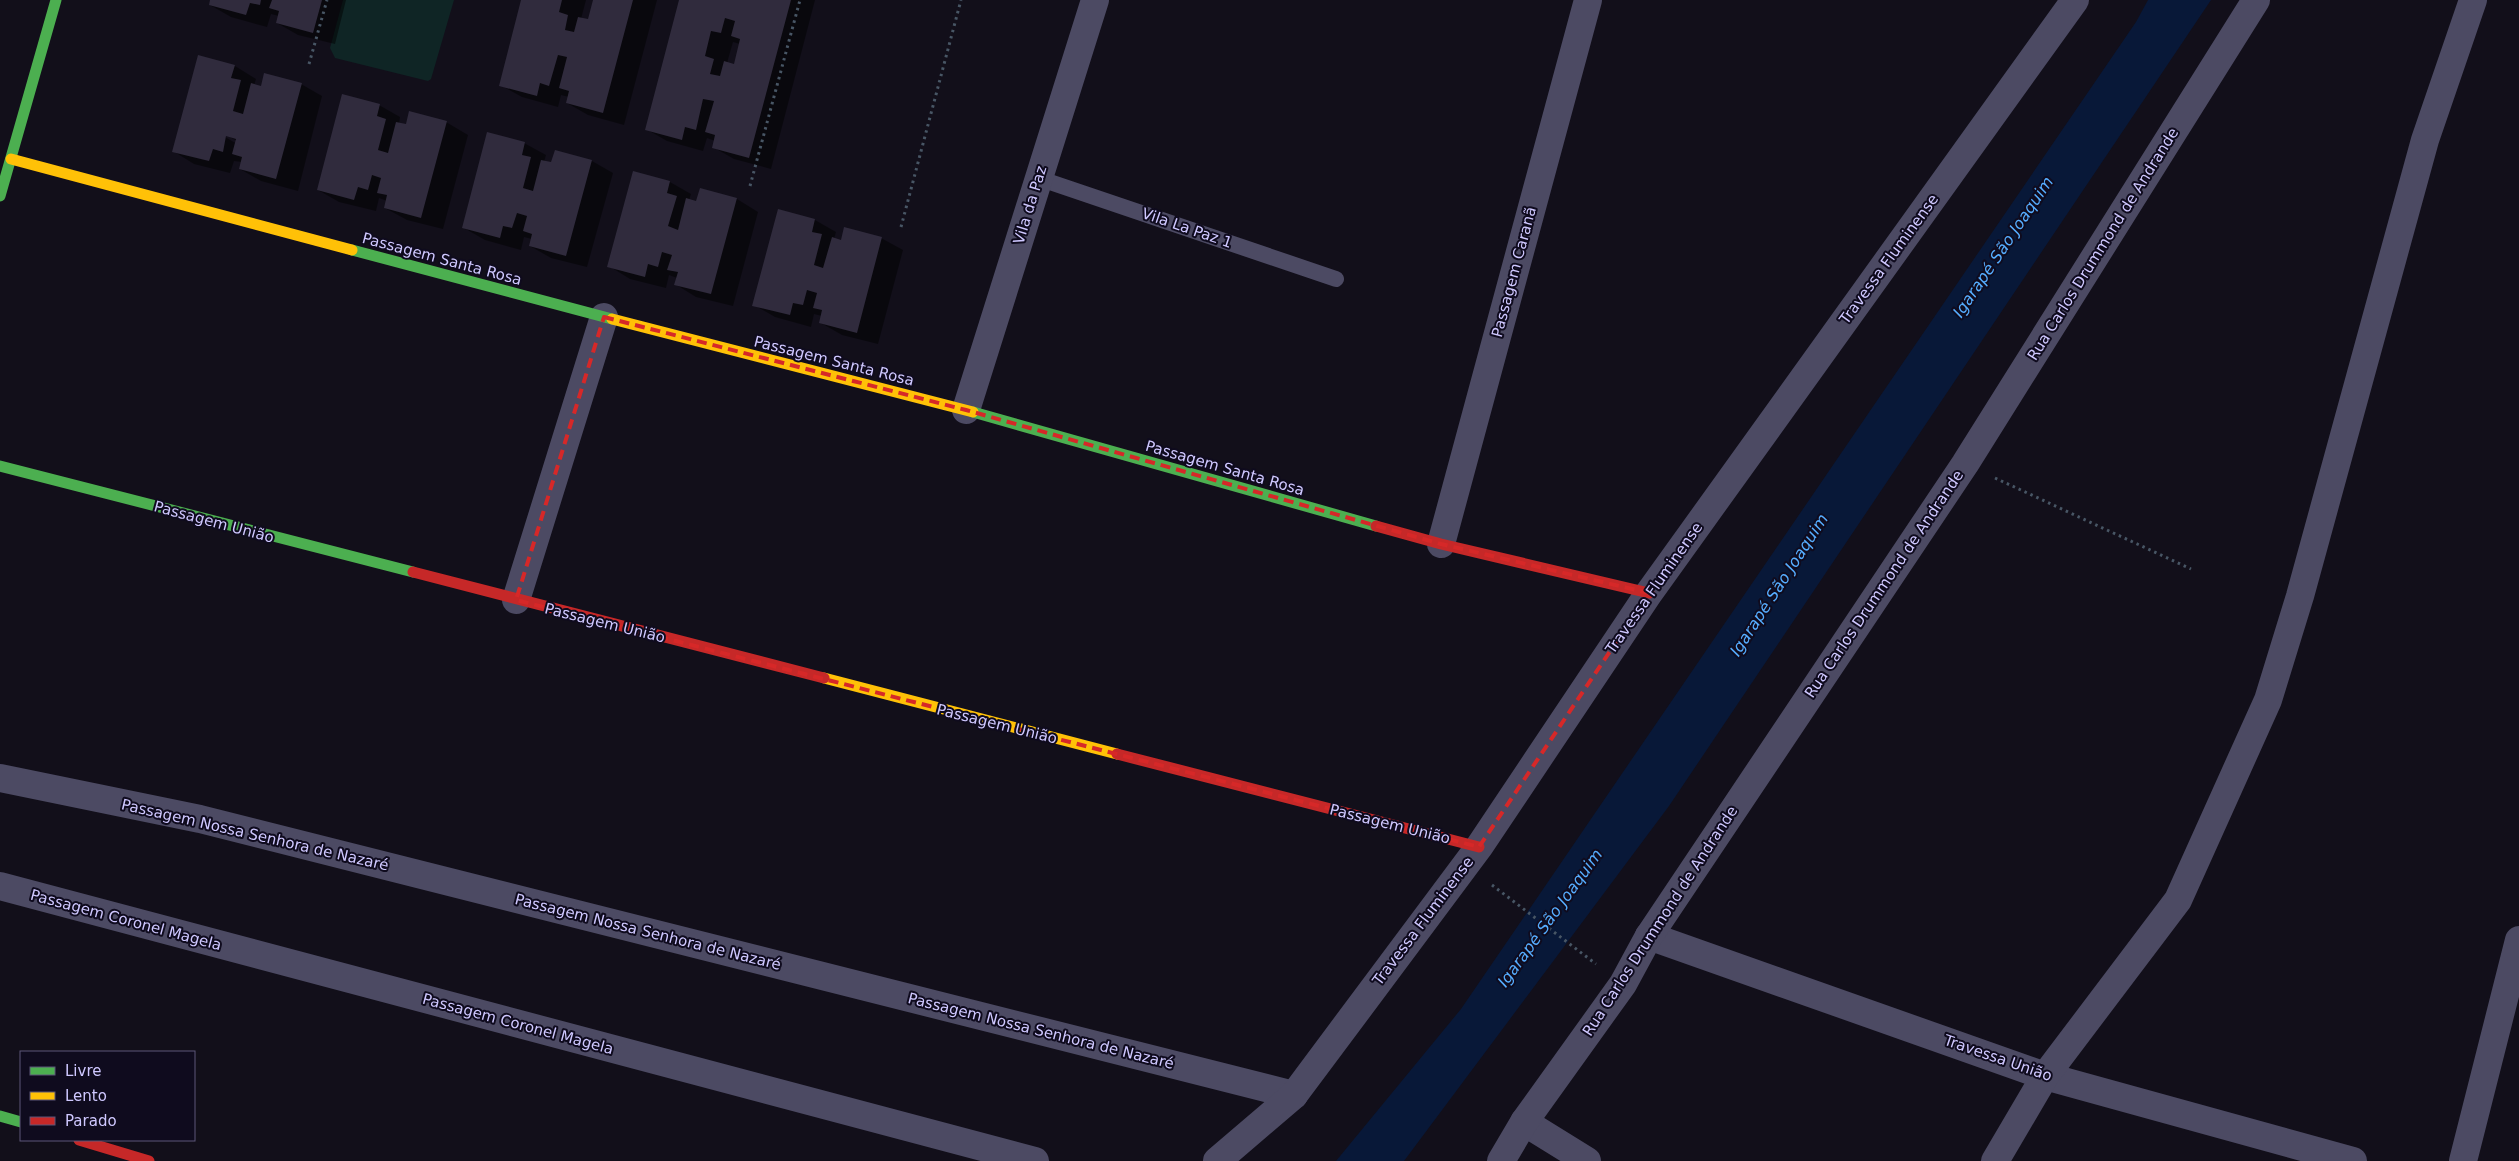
<svg xmlns="http://www.w3.org/2000/svg" width="2519" height="1161" font-family="'DejaVu Sans',sans-serif">
<rect width="100%" height="100%" fill="#120f1a"/>
<!-- green -->
<path fill="#0f2525" d="M343 0H454L431 79 428 81 335 58 330 48Z"/>
<!-- water -->
<path fill="#081838" d="M2148 0H2211L1669 806 1404 1161H1336L1461 1009 2136 22Z"/>
<!-- shadow -->
<g fill="#0007" fill-rule="evenodd">
<path d="M211 0H346L335 44 298 35 277 23 279 16 271 14 267 27 231 17 210 5Z"/>
<path d="M523 0H586L581 19 589 21 594 0H657L624 125 588 115 567 103 569 97 561 95 558 107 522 97 500 85Z"/>
<path d="M681 0H815L771 169 734 159 713 147 715 141 707 138 703 151 667 141 646 129ZM733 42 740 44 735 65 727 63Z"/>
<path d="M198 57 235 66 256 79 254 85 262 88 301 84 322 96 298 191 261 181 240 169 242 162 234 161 230 173 194 164 173 151ZM222 132 237 141V144L220 134Z"/>
<path d="M379 105 400 117 399 124 407 126 446 122 468 135 443 229 407 220 385 208 387 201 379 198 376 211 339 202 318 190Z"/>
<path d="M524 143 546 155 544 162 552 164 592 161 613 173 587 267 551 258 530 246 532 239 524 237 521 250 485 240 464 228Z"/>
<path d="M670 182 691 194 689 200 697 202 701 190 737 199 758 212 733 306 696 297 675 284 677 278 669 275 666 288 630 279 609 266Z"/>
<path d="M779 211 815 220 836 232 834 239 842 241 881 238 903 250 878 344 842 335 821 323 822 316 814 314 811 327 775 317 754 305Z"/>
</g>
<!-- building -->
<g fill="#302b3d" fill-rule="evenodd">
<path d="M210 0H261L260 5 250 3 246 15 209 5Z"/>
<path d="M272 0H322L313 33 276 23 279 11 269 8Z"/>
<path d="M521 0H562L559 12 568 15 565 30 574 32 578 17 588 19 593 0H633L603 113 566 103 569 91 559 88 567 57 558 55 549 86 540 83 537 96 499 86Z"/>
<path d="M679 0H791L749 158 712 148 715 135 705 132 714 101 703 99 696 130 685 127 682 140 645 130ZM725 18 735 21 731 36 740 39 734 64 724 61 720 76 710 74 714 59 705 56 711 31 721 33Z"/>
<path d="M198 55 235 65 231 78 241 80 233 111 243 114 251 83 261 86 264 73 302 83 276 179 239 169 242 157 232 154 236 139 226 136 223 152 213 149 209 161 172 152Z"/>
<path d="M342 94 380 104 377 116 386 119 378 150 388 153 396 122 406 124 409 111 447 121 421 218 384 208 387 195 377 193 381 178 372 175 368 190 358 187 354 200 317 190Z"/>
<path d="M487 132 525 142 522 155 531 157 523 188 533 191 541 160 551 162 555 150 592 160 566 256 529 246 532 234 523 231 527 216 517 213 512 228 503 226 500 238 462 228Z"/>
<path d="M633 171 670 181 667 193 677 196 668 226 678 230 686 198 696 201 700 188 737 198 711 294 674 285 678 272 667 270 672 255 662 252 658 267 648 264 645 277 607 267Z"/>
<path d="M778 209 815 219 812 232 822 234 814 265 823 268 832 237 841 240 844 227 882 237 857 333 819 323 822 310 813 308 817 293 807 290 803 305 793 303 790 315 752 306Z"/>
</g>
<g fill="none" stroke-linecap="round" stroke-linejoin="round">
<!-- path -->
<g stroke="#485665" stroke-width="3" stroke-dasharray="2.5 4" stroke-linecap="butt">
<path d="M309 64 327 0"/>
<path d="M750 186 800 0"/>
<path d="M901 227 961 0"/>
<path d="M1995 478 2191 569"/>
<path d="M1492 885 1596 964"/>
</g>
<!-- lane -->
<path stroke="#4c4a63" stroke-width="16" d="M1038 178 1336 279"/>
<!-- street -->
<g stroke="#4c4a63" stroke-width="28">
<path d="M966 410 1095 0"/>
<path d="M1441 544 1588 0"/>
<path d="M516 600 604 317"/>
<path d="M0 778 200 819 1294 1095"/>
<path d="M0 886 1035 1161"/>
<path d="M1649 936 2045 1076 2353 1161"/>
<path d="M1524 1122 1587 1161"/>
<path d="M1217 1161 1294 1095 1479 847 1649 593 2075 0"/>
<path d="M1501 1161 1524 1122 1623 984 1649 936 1965 464 2256 0"/>
<path d="M1995 1161 2045 1076 2178 900 2268 700 2300 596 2425 140 2473 0"/>
<path d="M2463 1161 2519 940"/>
</g>
<!-- fast -->
<g stroke="#4caf50" stroke-width="11">
<path d="M0 196 56 0"/>
<path d="M352 250 612 319"/>
<path d="M973 412 1376 526"/>
<path d="M0 466 413 572"/>
<path d="M0 1116 21 1122"/>
</g>
<!-- slow -->
<g stroke="#ffc107" stroke-width="11">
<path d="M11 159 352 250"/>
<path d="M612 319 973 412"/>
<path d="M824 678 1117 754"/>
</g>
<!-- jam -->
<g stroke="#c62828" stroke-width="11">
<path d="M1376 526 1441 544 1649 593"/>
<path d="M413 572 824 678"/>
<path d="M1117 754 1479 847"/>
<path d="M79 1140 149 1161"/>
</g>
</g>
<!-- marked area -->
<path fill="none" stroke="#d62828" stroke-width="4" stroke-dasharray="10 6" stroke-linejoin="round" d="M604 317 966 410 1441 544 1649 593 1479 847 516 600Z"/>
<g text-anchor="middle" dominant-baseline="central" stroke-width="4" stroke-linejoin="round" paint-order="stroke">
<!-- street labels -->
<g font-size="15" fill="#cfc8ff" stroke="#0f0b1e">
<text transform="translate(1030 205) rotate(-73)">Vila da Paz</text>
<text transform="translate(1187 228) rotate(19)">Vila La Paz 1</text>
<text transform="translate(2103 244) rotate(-58)">Rua Carlos Drummond de Andrande</text>
<text transform="translate(442 259) rotate(15)">Passagem Santa Rosa</text>
<text transform="translate(1889 259) rotate(-54)">Travessa Fluminense</text>
<text transform="translate(1514 272) rotate(-75)">Passagem Caranã</text>
<text transform="translate(834 361) rotate(14)">Passagem Santa Rosa</text>
<text transform="translate(1225 468) rotate(16)">Passagem Santa Rosa</text>
<text transform="translate(214 522) rotate(15)">Passagem União</text>
<text transform="translate(1884 584) rotate(-56)">Rua Carlos Drummond de Andrande</text>
<text transform="translate(1654 588) rotate(-55)">Travessa Fluminense</text>
<text transform="translate(605 623) rotate(14)">Passagem União</text>
<text transform="translate(997 724) rotate(14)">Passagem União</text>
<text transform="translate(1390 824) rotate(14)">Passagem União</text>
<text transform="translate(255 835) rotate(13)">Passagem Nossa Senhora de Nazaré</text>
<text transform="translate(126 920) rotate(15)">Passagem Coronel Magela</text>
<text transform="translate(1423 921) rotate(-53)">Travessa Fluminense</text>
<text transform="translate(1660 921) rotate(-57)">Rua Carlos Drummond de Andrande</text>
<text transform="translate(648 932) rotate(14)">Passagem Nossa Senhora de Nazaré</text>
<text transform="translate(518 1024) rotate(15)">Passagem Coronel Magela</text>
<text transform="translate(1041 1031) rotate(14)">Passagem Nossa Senhora de Nazaré</text>
<text transform="translate(1998 1058) rotate(19)">Travessa União</text>
</g>
<!-- water labels -->
<g font-size="16" font-style="italic" fill="#56adff" stroke="#0f0b1e">
<text transform="translate(2003 247) rotate(-56)">Igarapé São Joaquim</text>
<text transform="translate(1779 585) rotate(-57)">Igarapé São Joaquim</text>
<text transform="translate(1550 918) rotate(-54)">Igarapé São Joaquim</text>
</g>
</g>
<!-- legend -->
<rect x="20" y="1051" width="175" height="90" fill="#0f0b1e" stroke="#5c5778"/>
<rect x="30" y="1067" width="25" height="8" fill="#4caf50" stroke="#5c5778"/>
<text x="65" y="1076" font-size="15" fill="#cfc8ff">Livre</text>
<rect x="30" y="1092" width="25" height="8" fill="#ffc107" stroke="#5c5778"/>
<text x="65" y="1101" font-size="15" fill="#cfc8ff">Lento</text>
<rect x="30" y="1117" width="25" height="8" fill="#c62828" stroke="#5c5778"/>
<text x="65" y="1126" font-size="15" fill="#cfc8ff">Parado</text>
</svg>
